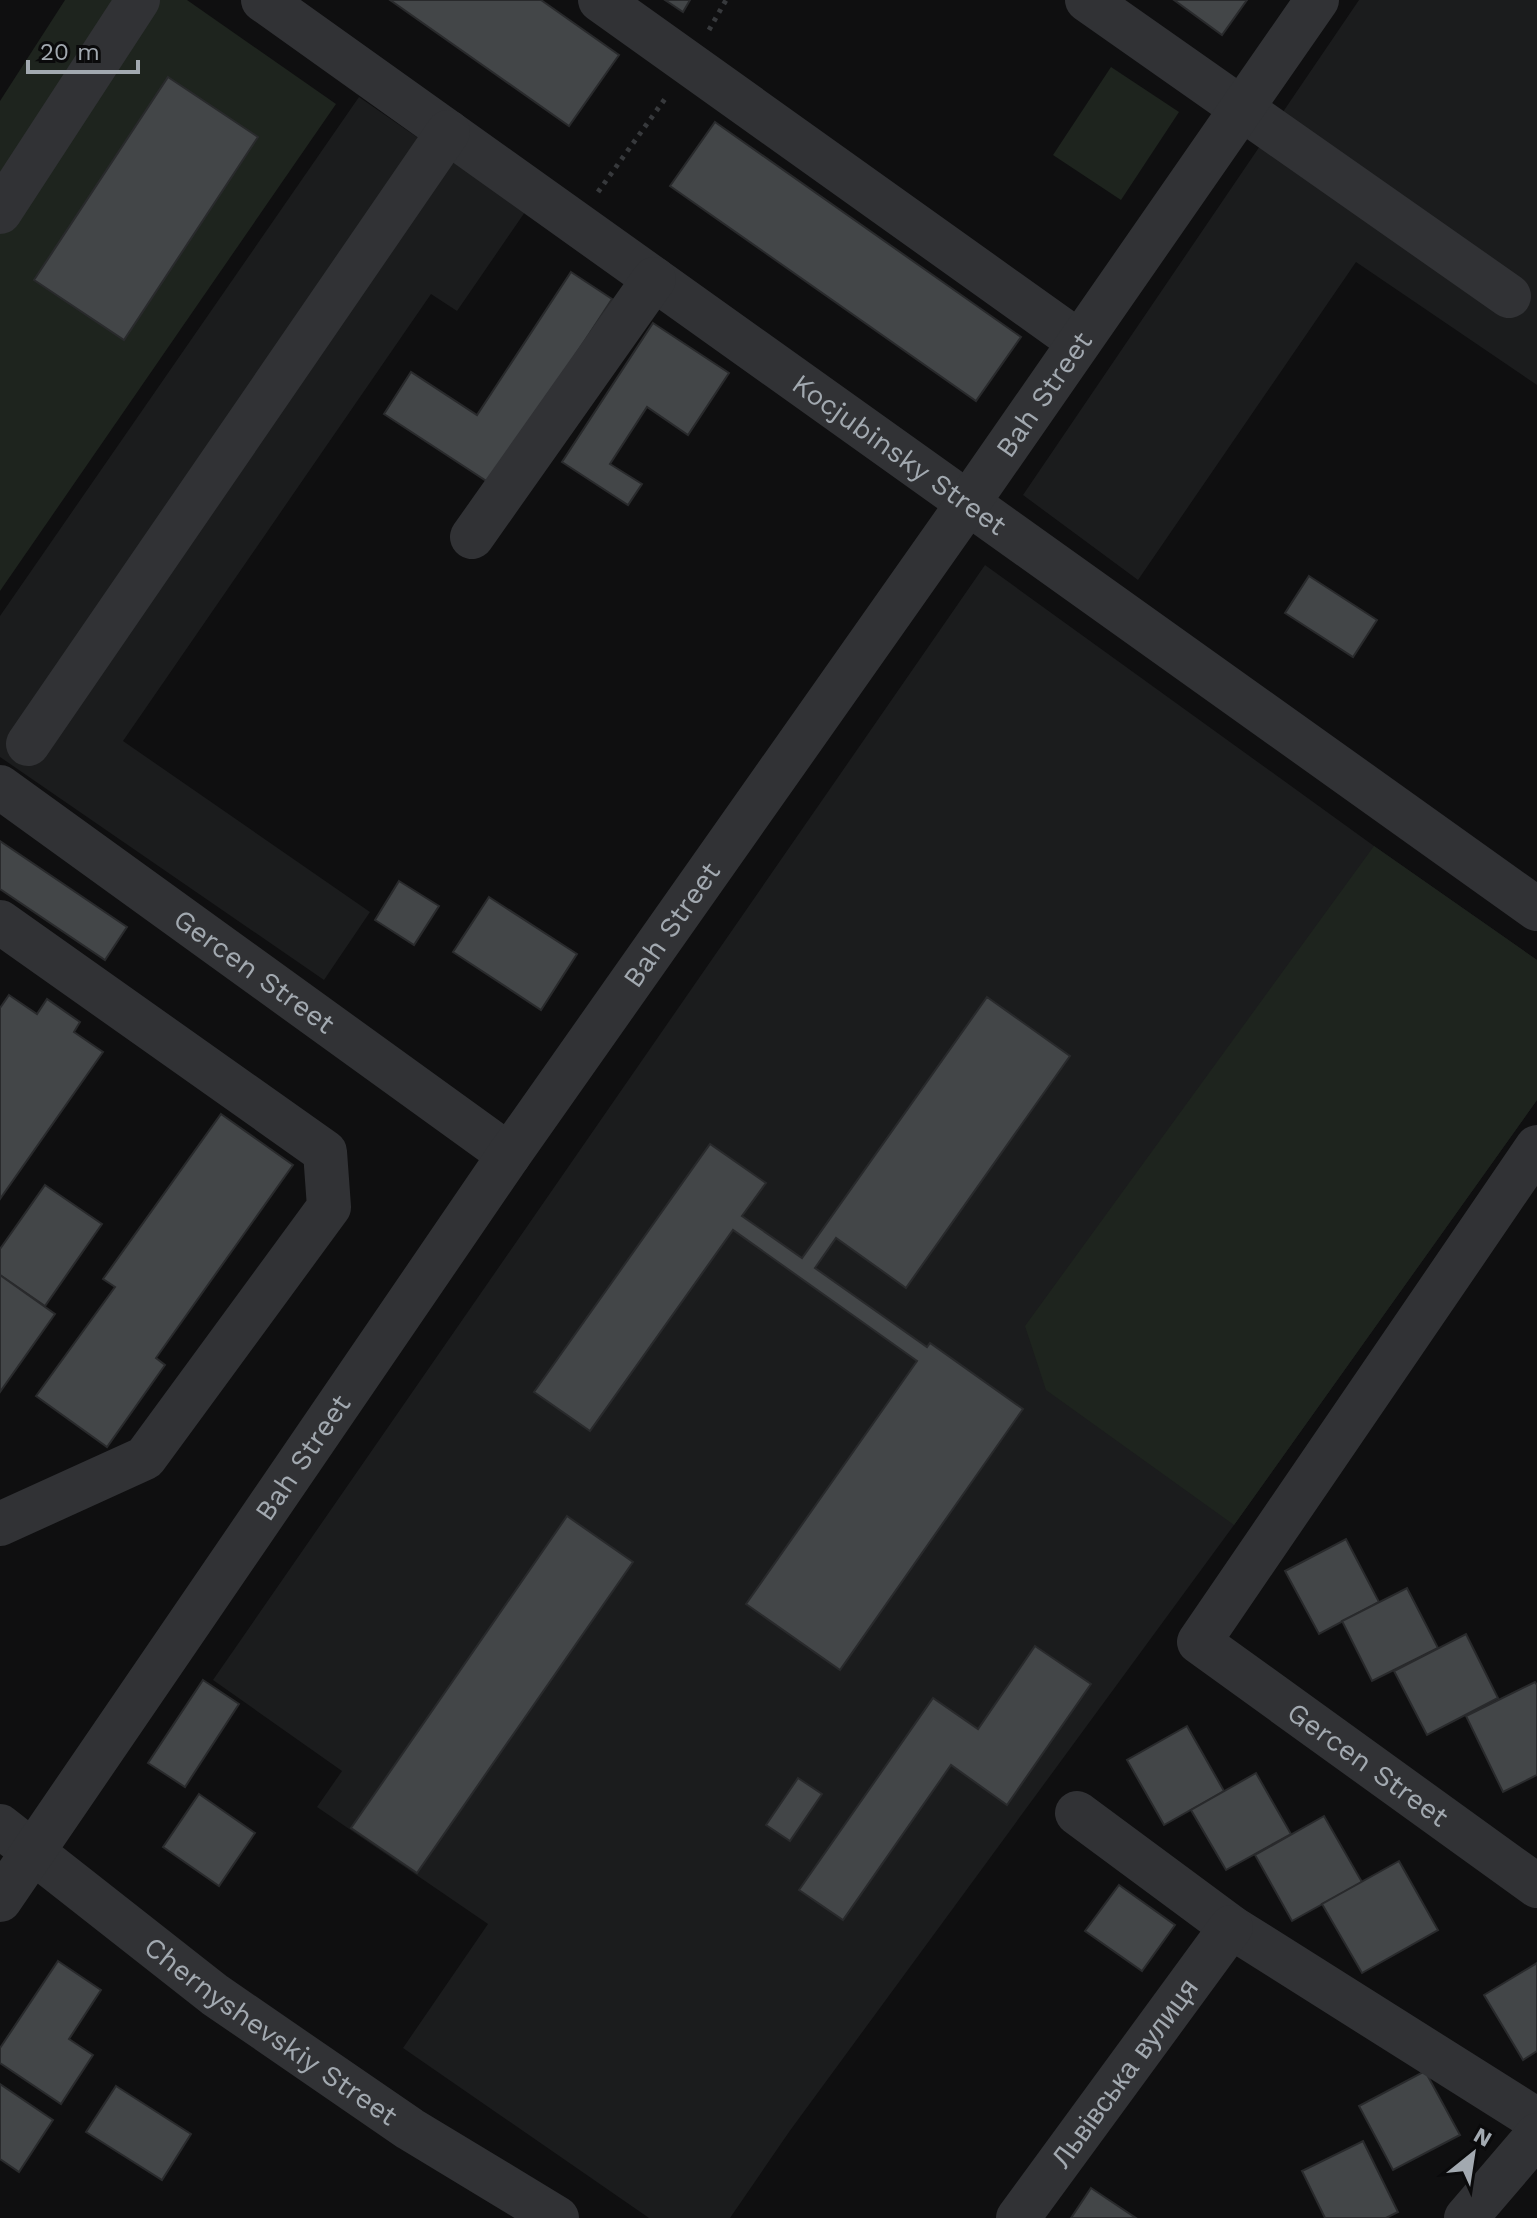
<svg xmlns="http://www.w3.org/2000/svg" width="1537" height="2218" font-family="'Work Sans',sans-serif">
<rect width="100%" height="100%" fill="#0f0f10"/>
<!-- built -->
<g fill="#1b1c1d">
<path d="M1359 0H1537V385L1356 262 1138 580 1023 495Z"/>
<path d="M359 97 525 212 457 311 431 294 123 741 370 912 324 980 0 757V616Z"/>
<path d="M985 565 1374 846 1537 960V1100L1234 1525 789 2132 730 2218H649L403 2048 488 1924 317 1807 342 1771 213 1680Z"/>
</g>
<!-- green -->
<g fill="#1e241e">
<path d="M65 0H187L336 104 0 591V101Z"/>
<path d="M1111 67 1179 112 1121 200 1053 155Z"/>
<path d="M1374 846 1537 960V1100L1234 1525 1046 1390 1025 1326Z"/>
</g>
<!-- building -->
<g fill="#434648" stroke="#292a2c" stroke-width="2">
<path d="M390 0H541L619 55 569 126Z"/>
<path d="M665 0H690L683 12Z"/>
<path d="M1174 0H1247L1222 35Z"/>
<path d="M168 77 258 137 124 340 34 280Z"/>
<path d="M715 122 1021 337 976 401 670 186Z"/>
<path d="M571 272 612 299 491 484 384 414 411 372 477 415Z"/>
<path d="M653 323 729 373 688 435 647 407 610 464 642 484 628 505 562 462Z"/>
<path d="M1309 576 1377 620 1353 657 1285 613Z"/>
<path d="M0 841 127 927 105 960 0 889Z"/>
<path d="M399 881 439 906 414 945 375 920Z"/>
<path d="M489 897 577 954 541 1010 453 952Z"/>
<path d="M9 995 37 1014 47 999 80 1022 74 1032 103 1052 0 1199V1008Z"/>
<path d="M987 997 1070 1056 906 1288 836 1238 815 1268 927 1347 930 1343 1023 1409 840 1670 746 1604 917 1361 733 1230 590 1431 534 1392 710 1144 766 1183 742 1216 802 1258Z"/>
<path d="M221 1114 293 1165 156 1358 165 1365 107 1447 36 1396 115 1287 103 1279Z"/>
<path d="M45 1185 102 1224 45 1306 0 1275V1249Z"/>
<path d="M0 1275 55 1314 0 1392Z"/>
<path d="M567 1516 633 1562 417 1873 351 1828Z"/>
<path d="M1346 1539 1379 1602 1319 1634 1285 1571Z"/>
<path d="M1407 1588 1438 1648 1372 1681 1342 1621Z"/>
<path d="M1466 1634 1498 1698 1427 1735 1394 1671Z"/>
<path d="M1035 1646 1091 1684 1007 1805 951 1765 843 1920 799 1890 933 1698 978 1729Z"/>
<path d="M203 1680 239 1704 185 1787 148 1763Z"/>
<path d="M1535 1682 1537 1685V1775L1503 1792 1466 1716Z"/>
<path d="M1187 1726 1224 1791 1164 1825 1127 1760Z"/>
<path d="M1256 1773 1291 1834 1226 1870 1191 1810Z"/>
<path d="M798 1778 822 1794 790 1841 766 1825Z"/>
<path d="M199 1794 255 1833 219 1886 163 1847Z"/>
<path d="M1324 1816 1362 1882 1292 1921 1255 1855Z"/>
<path d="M1399 1861 1438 1930 1362 1973 1322 1904Z"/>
<path d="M1119 1885 1175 1925 1142 1971 1085 1931Z"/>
<path d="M58 1961 101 1990 69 2039 93 2055 61 2104 0 2063V2048Z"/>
<path d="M1537 1963V2051L1523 2060 1484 1995Z"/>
<path d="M1425 2071 1460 2135 1393 2170 1359 2106Z"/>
<path d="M0 2084 53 2120 19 2172 0 2159Z"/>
<path d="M116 2086 191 2134 162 2180 86 2132Z"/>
<path d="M1363 2141 1398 2212 1386 2218H1325L1302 2171Z"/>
<path d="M1091 2188 1136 2218H1071Z"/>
</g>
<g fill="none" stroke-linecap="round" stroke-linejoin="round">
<!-- path -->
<g stroke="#37393c" stroke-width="5" stroke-dasharray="4 6" stroke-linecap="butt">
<path d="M709 30 726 0"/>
<path d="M598 192 667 96"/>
</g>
<!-- minor -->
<g stroke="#313235" stroke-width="44">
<path id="s1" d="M263 0 1537 909"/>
<path d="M600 0 1079 342"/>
<path d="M1087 0 1509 296"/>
<path d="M0 212 138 0"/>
<path d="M472 537 654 279"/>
<path d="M28 744 448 132"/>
<path id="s2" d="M0 787 509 1155"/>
<path d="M0 922 325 1152 329 1207 145 1458 0 1524"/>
<path id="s3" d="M1537 1147 1199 1642 1537 1886"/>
<path d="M1077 1813 1231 1927 1537 2120"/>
<path id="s4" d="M0 1826 215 1995 410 2129 557 2218"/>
<path id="s5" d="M0 1900 509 1155 968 503 1317 0"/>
<path id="s6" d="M1018 2218 1231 1927"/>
<path d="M1466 2218 1537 2135"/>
</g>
</g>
<g text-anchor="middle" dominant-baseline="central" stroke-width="6" stroke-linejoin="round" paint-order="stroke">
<!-- street labels -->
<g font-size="28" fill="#a2a9b0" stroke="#0a0a0b">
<text stroke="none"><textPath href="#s5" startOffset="1832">Bah Street</textPath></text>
<text stroke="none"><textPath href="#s1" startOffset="782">Kocjubinsky Street</textPath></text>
<text stroke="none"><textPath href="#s5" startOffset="1184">Bah Street</textPath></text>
<text stroke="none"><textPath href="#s2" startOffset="314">Gercen Street</textPath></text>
<text stroke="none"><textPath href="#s5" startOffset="536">Bah Street</textPath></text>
<text stroke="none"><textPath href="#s3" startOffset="808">Gercen Street</textPath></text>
<text stroke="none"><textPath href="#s4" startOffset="340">Chernyshevskiy Street</textPath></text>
<text stroke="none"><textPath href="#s6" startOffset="180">Львівська вулиця</textPath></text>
</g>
</g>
<!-- north arrow -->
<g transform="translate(1473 2154) rotate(30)" stroke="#0a0a0b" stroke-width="6" paint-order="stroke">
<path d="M0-6L14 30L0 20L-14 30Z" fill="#a2a9b0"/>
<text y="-12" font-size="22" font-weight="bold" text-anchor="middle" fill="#a2a9b0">N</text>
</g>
<!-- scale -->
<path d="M28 60v12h110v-12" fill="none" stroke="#a2a9b0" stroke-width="4"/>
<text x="40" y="60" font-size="24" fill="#a2a9b0" stroke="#0a0a0b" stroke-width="6" paint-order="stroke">20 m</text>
</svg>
